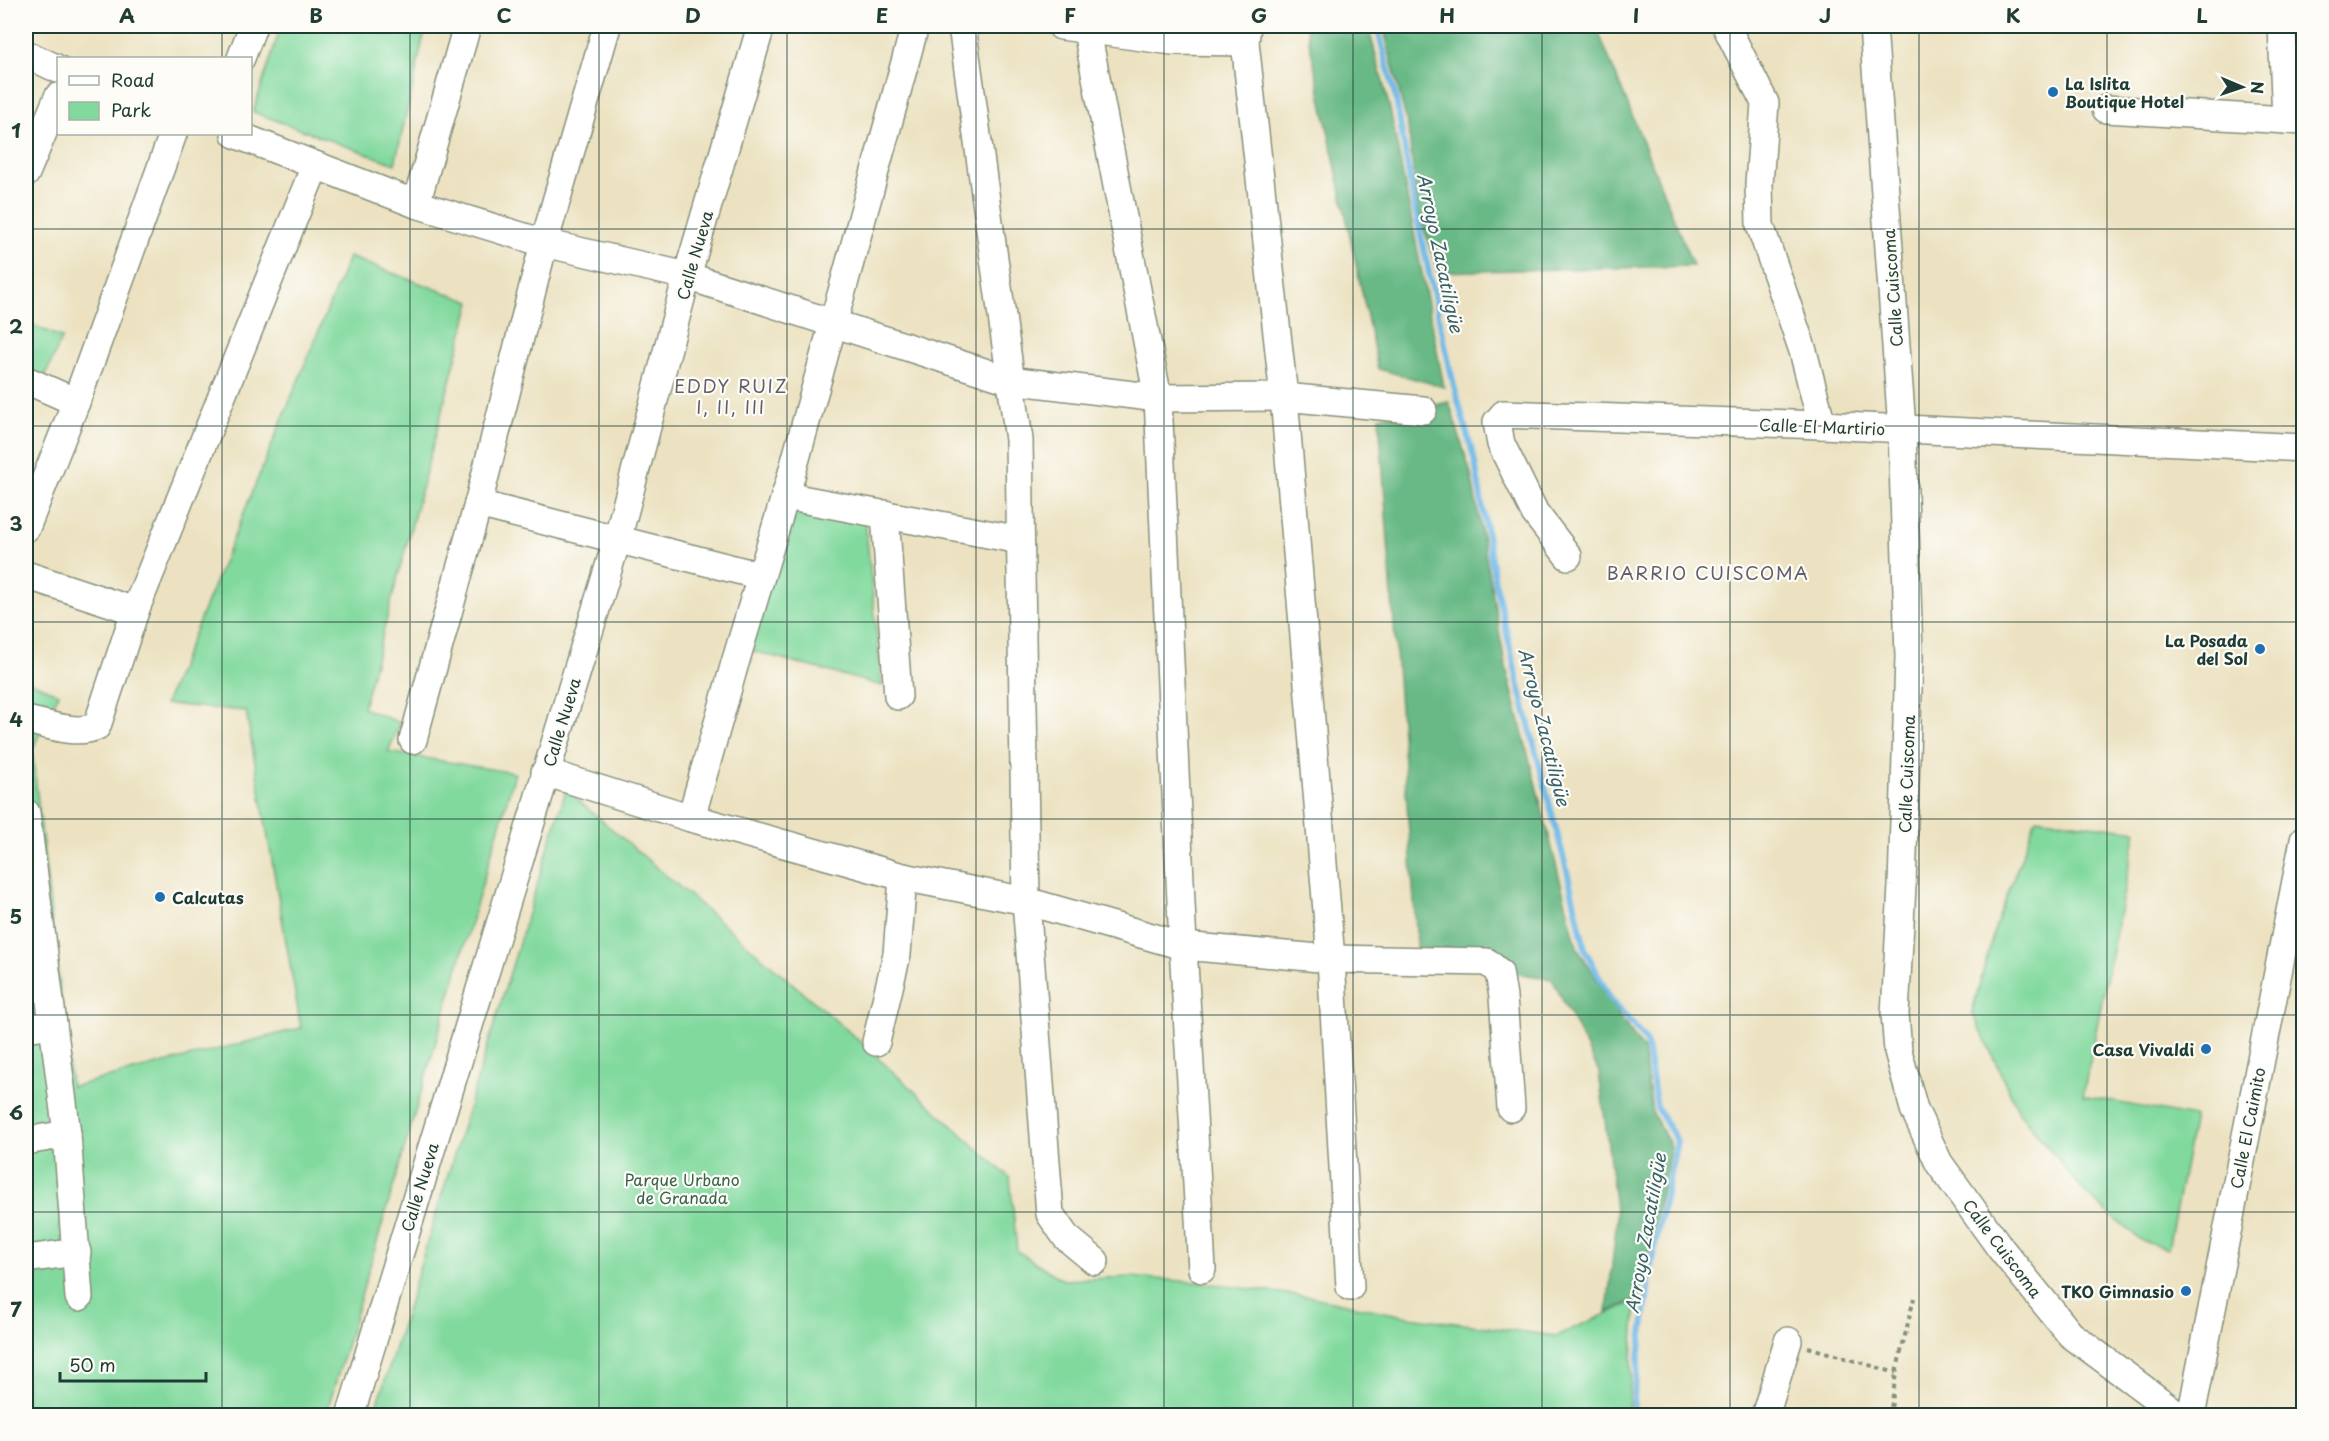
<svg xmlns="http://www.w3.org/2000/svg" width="2329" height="1441" font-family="'Playpen Sans',sans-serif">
<rect width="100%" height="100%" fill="#fdfcf7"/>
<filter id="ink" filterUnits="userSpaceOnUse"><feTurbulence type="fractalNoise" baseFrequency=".0167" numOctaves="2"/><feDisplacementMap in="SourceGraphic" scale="12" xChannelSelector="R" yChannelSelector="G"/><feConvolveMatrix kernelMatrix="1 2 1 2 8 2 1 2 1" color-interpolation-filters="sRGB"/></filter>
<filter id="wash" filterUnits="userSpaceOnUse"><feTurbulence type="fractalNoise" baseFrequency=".008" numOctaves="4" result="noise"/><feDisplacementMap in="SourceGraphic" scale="24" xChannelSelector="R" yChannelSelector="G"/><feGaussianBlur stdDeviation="1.35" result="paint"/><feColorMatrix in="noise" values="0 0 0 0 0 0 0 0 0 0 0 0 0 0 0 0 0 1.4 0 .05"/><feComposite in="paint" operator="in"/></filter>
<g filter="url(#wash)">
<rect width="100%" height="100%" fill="#ece2c1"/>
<!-- green -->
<g fill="#81d99e" stroke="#508b69" stroke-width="1.5">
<path d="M281 26H426L395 164 253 112Z"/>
<path d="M349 257 471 302 363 708 400 723 388 752 515 773 326 1415H26V680L59 694 32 750 71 1087 301 1028 246 711 165 704Z"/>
<path d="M26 322 62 338 26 419Z"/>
<path d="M791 506 865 519 882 686 749 650Z"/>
<path d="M566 790 847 1030 1010 1178 1017 1251 1063 1280 1131 1277 1205 1283 1312 1297 1409 1317 1556 1336 1636 1301 1628 1415 374 1416Z"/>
<path d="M2036 818 2136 831 2083 1096 2194 1117 2168 1249 2142 1241 2087 1195 2019 1112 1972 1012 1995 928Z"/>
</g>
<!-- forest -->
<g fill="#68b985" stroke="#447b5c" stroke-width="1.5">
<path d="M1306 26H1368L1390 109 1444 387 1378 369Z"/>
<path d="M1383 26H1596L1693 266 1438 272 1418 210 1408 127Z"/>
<path d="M1449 402 1471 474 1505 663 1577 947 1619 1016 1643 1049 1652 1112 1671 1146 1639 1298 1607 1312 1617 1218 1599 1072 1552 979 1418 957 1379 417Z"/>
</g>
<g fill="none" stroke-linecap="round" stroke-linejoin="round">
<!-- stream -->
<path stroke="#6fb9e8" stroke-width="6" d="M1377 26 1396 99 1414 205 1454 386 1475 462 1495 582 1519 686 1568 875 1585 949 1610 998 1646 1040 1657 1108 1677 1141 1652 1260 1634 1395 1633 1416"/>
</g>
</g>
<g filter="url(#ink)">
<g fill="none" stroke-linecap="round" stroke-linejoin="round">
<defs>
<g id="minor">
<path d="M962 26 1019 440 1026 901 1050 1214 1066 1237 1095 1261"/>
<path d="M1061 26 1172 41 1245 42"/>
<path d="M1247 26 1245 42 1284 397 1331 959 1350 1287"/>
<path d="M1726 26 1765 103 1759 184 1760 225 1803 351 1822 425"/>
<path d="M1873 26 1902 429 1909 657 1902 886 1895 1014 1898 1051 1914 1109 1939 1163 2001 1249 2070 1334 2180 1416"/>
<path d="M2282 26 2286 120"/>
<path d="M1087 31 1158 398 1183 946 1202 1269"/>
<path d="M26 54 58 69"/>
<path d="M241 58 253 26"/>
<path d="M2106 109 2304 121"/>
<path d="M235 134 416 204 544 243 687 276 1009 380 1158 398 1284 397 1423 410"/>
<path d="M26 173 58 97"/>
<path d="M416 204 467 26"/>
<path d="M26 380 76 402"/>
<path d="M785 496 1020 540"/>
<path d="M478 504 761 576"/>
<path d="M885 514 898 696"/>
<path d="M26 528 76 402 173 134"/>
<path d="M1568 556 1535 513 1501 444 1497 422 1504 414 1822 425 2304 448"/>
<path d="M26 575 135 611"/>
<path d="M26 720C47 724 77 736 97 726L135 611 315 166"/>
<path d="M413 740 478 504 544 243 607 26"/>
<path d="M545 772 691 818 903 877 1026 901 1183 946 1331 959 1487 962 1499 972 1503 997 1511 1108"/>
<path d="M26 813 67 1134 79 1297"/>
<path d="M691 818 735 663 790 480 915 26"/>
<path d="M26 1028 53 1024"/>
<path d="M876 1042 897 954 903 877"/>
<path d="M26 1141 67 1134"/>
<path d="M26 1259 77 1252"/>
<path d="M350 1416 617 540 687 276 761 26"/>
<path d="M1765 1416 1788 1341"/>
<path d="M2191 1416 2304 840"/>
</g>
</defs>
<!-- minor casing -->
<use href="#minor" stroke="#86907a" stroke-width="30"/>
<!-- path -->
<g stroke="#86907a" stroke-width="4" stroke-dasharray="4.5 4.5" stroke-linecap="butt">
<path d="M1808 1347 1896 1373"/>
<path d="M1890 1416 1896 1373 1914 1298"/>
<path d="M2002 1416 2003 1410"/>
</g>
<!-- minor -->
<use href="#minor" stroke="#fff" stroke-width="27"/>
</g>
</g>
<!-- grid -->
<path fill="none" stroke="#1f3d34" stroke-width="1.5" stroke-opacity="0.55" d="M222 26V58M410 26V1416M599 26V1416M787 26V1416M976 26V1416M1164 26V1416M1353 26V1416M1542 26V1416M1730 26V1416M1919 26V1416M2107 26V1416M222 134V1416M26 229H2304M26 426H2304M26 622H2304M26 819H2304M26 1015H2304M26 1212H2304"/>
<!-- markers -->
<g fill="#1f6fb2" stroke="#fdfcf7" stroke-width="2">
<circle cx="2053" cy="92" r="6"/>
<circle cx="2260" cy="649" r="6"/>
<circle cx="160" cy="897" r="6"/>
<circle cx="2206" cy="1049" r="6"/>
<circle cx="2186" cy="1291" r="6"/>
</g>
<g text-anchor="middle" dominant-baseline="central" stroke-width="4.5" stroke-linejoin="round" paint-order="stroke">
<!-- poi labels -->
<g font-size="16" font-weight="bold" fill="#1f3d34" stroke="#fdfcf7" text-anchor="end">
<text x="2065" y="83" text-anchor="start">La Islita<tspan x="2065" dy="18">Boutique Hotel</tspan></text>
<text x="2248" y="640">La Posada<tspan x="2248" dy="18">del Sol</tspan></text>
<text x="172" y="897" text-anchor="start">Calcutas</text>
<text x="2194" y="1049">Casa Vivaldi</text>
<text x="2174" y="1291">TKO Gimnasio</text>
</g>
<!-- street labels -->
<g font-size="16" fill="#1f3d34" stroke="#fdfcf7">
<text transform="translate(694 255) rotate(-74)">Calle Nueva</text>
<text transform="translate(1892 288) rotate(-94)">Calle Cuiscoma</text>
<text transform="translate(1822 426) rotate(2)">Calle El Martirio</text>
<text transform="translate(561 722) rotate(-73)">Calle Nueva</text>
<text transform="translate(1906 774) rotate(-88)">Calle Cuiscoma</text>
<text transform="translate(2247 1128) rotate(-79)">Calle El Caimito</text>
<text transform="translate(419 1187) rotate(-73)">Calle Nueva</text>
<text transform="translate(2003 1248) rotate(53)">Calle Cuiscoma</text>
</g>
<!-- park labels -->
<g font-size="16" fill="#38644e" stroke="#fdfcf7">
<text x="682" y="1179">Parque Urbano<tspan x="682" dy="18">de Granada</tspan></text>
</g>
<!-- water labels -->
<g font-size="18" font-style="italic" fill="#37626a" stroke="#fdfcf7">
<text transform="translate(1441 253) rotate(78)">Arroyo Zacatiligüe</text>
<text transform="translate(1545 727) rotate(76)">Arroyo Zacatiligüe</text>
<text transform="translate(1645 1233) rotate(-80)">Arroyo Zacatiligüe</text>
</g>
<!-- neighbourhood labels -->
<g font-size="18" letter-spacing="1.5" fill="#625f6b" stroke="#fdfcf7">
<text x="731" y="385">EDDY RUIZ<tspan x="731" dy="21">I, II, III</tspan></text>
<text x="1708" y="572">BARRIO CUISCOMA</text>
</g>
</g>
<!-- margin -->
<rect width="2329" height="1441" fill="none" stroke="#fdfcf7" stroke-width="66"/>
<!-- legend -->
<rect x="57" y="57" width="195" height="78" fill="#fdfcf7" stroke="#a4b0a9" stroke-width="1.5"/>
<rect x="69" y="76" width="30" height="9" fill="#ffffff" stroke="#a4b0a9" stroke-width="1.5"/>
<text x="111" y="87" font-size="18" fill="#1f3d34">Road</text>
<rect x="69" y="102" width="30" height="18" fill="#81d99e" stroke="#a4b0a9" stroke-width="1.5"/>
<text x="111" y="117" font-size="18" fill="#1f3d34">Park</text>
<!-- north arrow -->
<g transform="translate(2242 87) rotate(92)" stroke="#fdfcf7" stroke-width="4.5" paint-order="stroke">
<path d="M0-4.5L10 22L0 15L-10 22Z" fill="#1f3d34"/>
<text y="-9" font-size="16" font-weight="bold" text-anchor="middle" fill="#1f3d34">N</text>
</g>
<!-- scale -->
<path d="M60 1372v9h146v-9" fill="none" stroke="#1f3d34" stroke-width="3"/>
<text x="69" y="1372" font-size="18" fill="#1f3d34" stroke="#fdfcf7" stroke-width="4.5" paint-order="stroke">50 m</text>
<rect x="33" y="33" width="2263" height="1375" fill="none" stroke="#1f3d34" stroke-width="2"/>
<g font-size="20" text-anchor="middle" font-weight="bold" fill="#1f3d34">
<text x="127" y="23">A</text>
<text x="316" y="23">B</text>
<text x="504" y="23">C</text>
<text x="693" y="23">D</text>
<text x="882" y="23">E</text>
<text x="1070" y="23">F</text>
<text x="1259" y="23">G</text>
<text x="1447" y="23">H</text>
<text x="1636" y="23">I</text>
<text x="1825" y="23">J</text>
<text x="2013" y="23">K</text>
<text x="2202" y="23">L</text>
<text x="16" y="138">1</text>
<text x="16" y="334">2</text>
<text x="16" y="531">3</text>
<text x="16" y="727">4</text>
<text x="16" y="924">5</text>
<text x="16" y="1120">6</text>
<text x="16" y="1317">7</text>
</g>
</svg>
